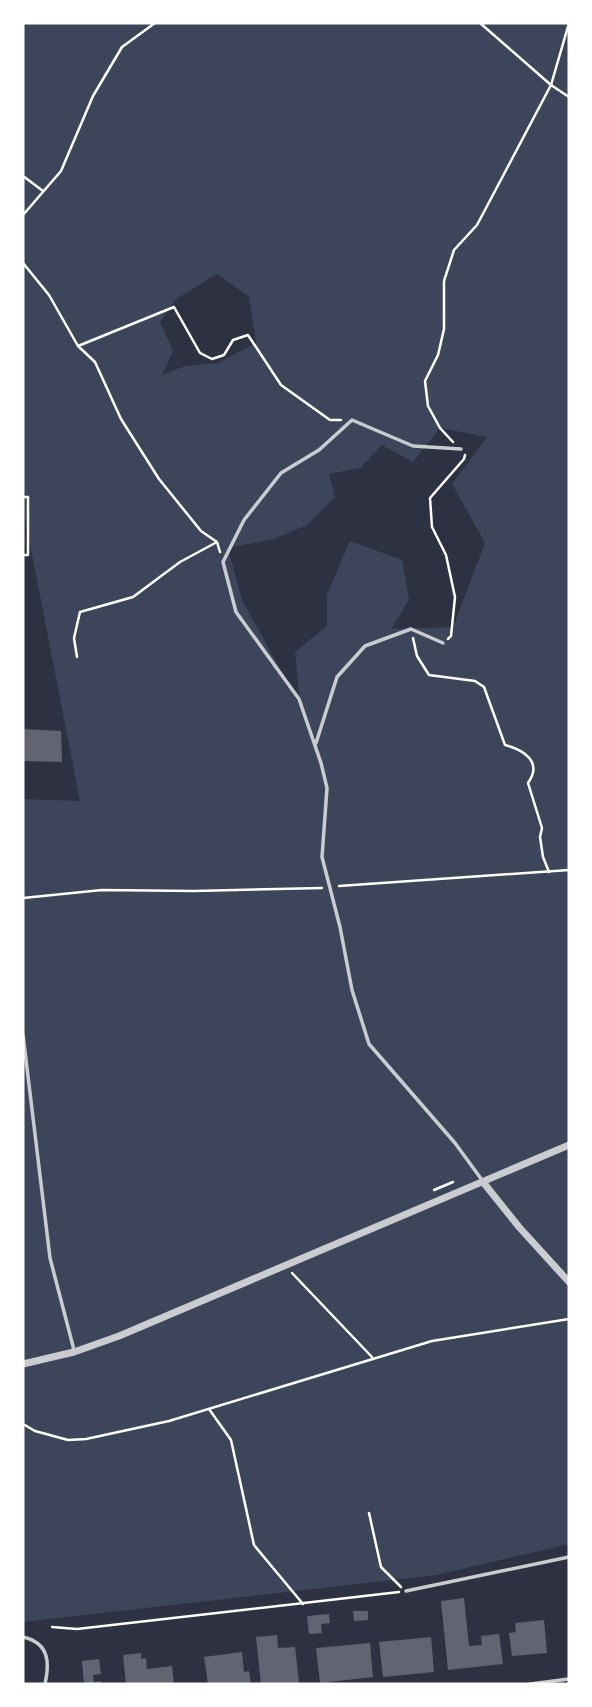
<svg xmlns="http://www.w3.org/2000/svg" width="592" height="1707" font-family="'Roboto Condensed',sans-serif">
<rect width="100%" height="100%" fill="#2d3142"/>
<!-- green -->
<path fill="#3c4559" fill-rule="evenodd" d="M23 23H569V1544L437 1575 23 1622V799L80 801 23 508ZM217 274 249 297 256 343 218 363 185 366 162 375 173 351 160 322 176 299ZM440 428 487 437 452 484 485 543 453 627 391 629 409 600 402 560 350 541 327 594V626L295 652 300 705 242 600 228 548 274 539 307 525 335 497 329 474 360 468 382 445 413 462Z"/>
<!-- building -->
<g fill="#626471">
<path d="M23 729 61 731 62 762 23 761Z"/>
<path d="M464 1598 469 1646 482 1645 481 1636 499 1634 503 1664 448 1670 441 1601Z"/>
<path d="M353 1611H368V1620L354 1621Z"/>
<path d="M329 1614 330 1623 321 1624 322 1633 309 1634 307 1616Z"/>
<path d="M544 1620 547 1653 512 1656 509 1633 516 1632 515 1623Z"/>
<path d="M277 1635 278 1648 295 1647 299 1683 261 1684 256 1637Z"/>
<path d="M431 1637 434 1672 383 1677 379 1642Z"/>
<path d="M370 1643 373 1677 320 1683 316 1648Z"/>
<path d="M242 1652 244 1672 249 1671 251 1684H208L204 1657Z"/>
<path d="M141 1653V1659L146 1658 147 1669 172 1666 174 1684H126L123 1655Z"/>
<path d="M99 1659 101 1674 93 1675 94 1682 101 1681V1684H84L82 1661Z"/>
</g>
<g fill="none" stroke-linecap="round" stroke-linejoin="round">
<!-- path -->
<g stroke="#fff" stroke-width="2.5">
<path d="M480 23 551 85 569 97"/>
<path d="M23 176 43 191"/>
<path d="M23 215 61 171 93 96 122 47 155 23"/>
<path d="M23 263 49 295 78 346 95 362 121 419 159 479 201 531 217 542 220 552"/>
<path d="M78 346 174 307 200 353 212 359 224 355 233 340 248 335 281 385 330 420H341"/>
<path d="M453 442 440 428 428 406 425 381 438 355 444 329V281L454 250 477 225 551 85 569 23"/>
<path d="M23 497H28V555H23"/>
<path d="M413 638 417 656 429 675 475 681 484 687 505 745C524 750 543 762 528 783L542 828 540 837 543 857 549 872"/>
<path d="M448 639 451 636 455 597 446 555 432 527 430 498 464 459 465 455"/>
<path d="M77 657 74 638 80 612 133 597 180 562 217 542"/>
<path d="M339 886 569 870"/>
<path d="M23 898 102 890 194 891 322 888"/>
<path d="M434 1190 453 1182"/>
<path d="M292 1273 372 1357"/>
<path d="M209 1409 231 1440 254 1545 303 1604"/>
<path d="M23 1424 35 1431 68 1440 86 1439 169 1421 432 1341 569 1319"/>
<path d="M369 1513 381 1567 401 1587"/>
<path d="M52 1627 77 1629 399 1592"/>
</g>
<!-- service -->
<g stroke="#caccd0" stroke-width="3.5">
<path d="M461 449 413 446 352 420 319 450 281 473 244 520 223 562 236 612 299 699 321 763 327 788 322 857 340 927 352 990 369 1044 455 1143 482 1180"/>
<path d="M316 743 337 677 365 646 411 629 443 643"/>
<path d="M23 1035 50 1258 74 1350"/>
<path d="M406 1591 569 1557"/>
<path d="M23 1637C49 1643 50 1662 45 1684"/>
<path d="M530 1684 569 1679"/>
</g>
<!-- minor -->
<g stroke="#caccd0" stroke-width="7">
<path d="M483 1182 519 1227 569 1282"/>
<path d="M23 1364 74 1352 119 1336 569 1145"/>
</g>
</g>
<!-- border -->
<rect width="592" height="1707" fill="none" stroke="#ffffff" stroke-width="49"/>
</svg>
